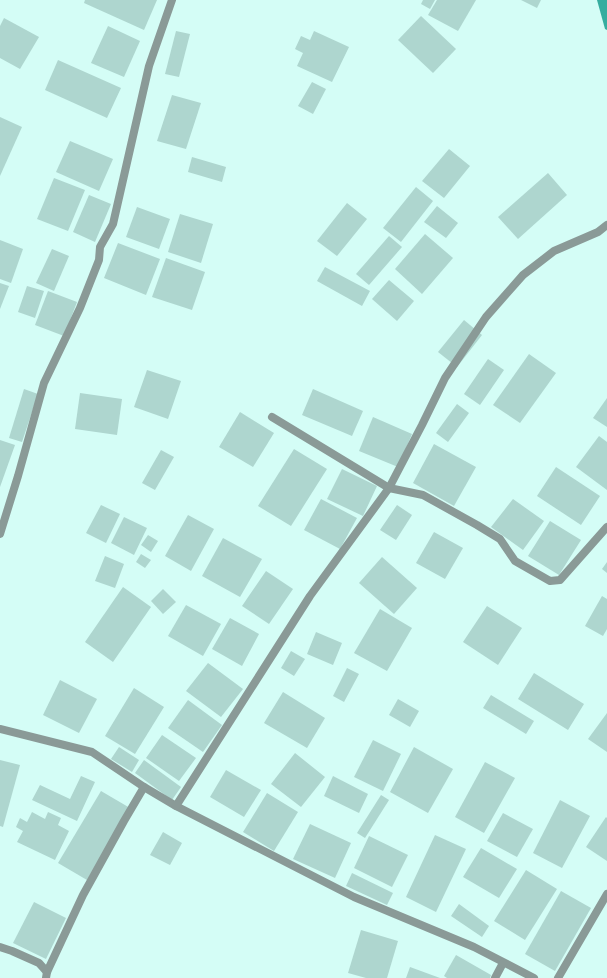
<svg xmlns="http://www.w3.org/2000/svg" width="607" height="978" font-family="Barlow,sans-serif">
<rect width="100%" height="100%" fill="#d4fdf6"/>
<!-- water -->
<path fill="#36ad9f" d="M597 0H607V30L605 29Z"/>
<!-- building -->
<g fill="#aed6cf">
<path d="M85 0H157L144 30 84 3Z"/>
<path d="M423 0H435L430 9 421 4Z"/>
<path d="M437 0H476L458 31 428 15Z"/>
<path d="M521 0H541L537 8Z"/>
<path d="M421 16 456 49 433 73 398 40Z"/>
<path d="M4 18 39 37 20 69 0 58V26Z"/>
<path d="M108 26 140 41 124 77 91 63Z"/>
<path d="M176 31 190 34 179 77 165 74Z"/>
<path d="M314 31 349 47 332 82 297 66 303 53 295 49 301 36 310 40Z"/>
<path d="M58 60 121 88 107 118 45 90Z"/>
<path d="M312 82 326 89 313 114 298 106Z"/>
<path d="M172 95 201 103 186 149 157 141Z"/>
<path d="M0 117 22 127 0 176Z"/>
<path d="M70 141 113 159 99 191 56 172Z"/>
<path d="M449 149 470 166 444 198 422 181Z"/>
<path d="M192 157 226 167 222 182 188 172Z"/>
<path d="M548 173 567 195 518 239 498 217Z"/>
<path d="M54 178 85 190 68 231 37 219Z"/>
<path d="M416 187 433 201 401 242 383 228Z"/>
<path d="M89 195 111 204 95 242 73 232Z"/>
<path d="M347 203 367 219 337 256 317 241Z"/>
<path d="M437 206 458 223 446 238 424 222Z"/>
<path d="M137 207 170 219 159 249 126 237Z"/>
<path d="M180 214 213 224 201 263 168 252Z"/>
<path d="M425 234 453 258 422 294 395 269Z"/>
<path d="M389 236 402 247 369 285 356 274Z"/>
<path d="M0 240 23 249 11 283 0 279Z"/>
<path d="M118 243 160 259 146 295 104 278Z"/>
<path d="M52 249 69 256 54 291 36 283Z"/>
<path d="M166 258 205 272 192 310 152 297Z"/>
<path d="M325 267 370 291 362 306 317 281Z"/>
<path d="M389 280 414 301 397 321 372 299Z"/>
<path d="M0 283 9 286 0 309Z"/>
<path d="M27 286 44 291 35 318 18 312Z"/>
<path d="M48 291 77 302 64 336 35 325Z"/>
<path d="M464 320 482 335 457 367 438 352Z"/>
<path d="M529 354 556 373 520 423 493 405Z"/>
<path d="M488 359 504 370 480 405 464 394Z"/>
<path d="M147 370 181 381 168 419 134 407Z"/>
<path d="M24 389 38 394 22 442 9 438Z"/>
<path d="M313 389 363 411 352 436 302 415Z"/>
<path d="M80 393 122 399 117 435 75 429Z"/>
<path d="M607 398V427L593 418Z"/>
<path d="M457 404 469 413 448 442 436 433Z"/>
<path d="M240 412 274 433 253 467 219 447Z"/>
<path d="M373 417 412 434 398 467 359 451Z"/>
<path d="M599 436 607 442V490L576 467Z"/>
<path d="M0 440 15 445 0 487Z"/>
<path d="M434 444 476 467 454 506 413 483Z"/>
<path d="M294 449 327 469 291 526 258 506Z"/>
<path d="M161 450 174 457 155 490 142 483Z"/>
<path d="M556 467 600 496 581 525 537 496Z"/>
<path d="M342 469 377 486 363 516 327 499Z"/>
<path d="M321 499 357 518 340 549 304 530Z"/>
<path d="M513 499 544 521 523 550 491 527Z"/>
<path d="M101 505 120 514 106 543 86 533Z"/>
<path d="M397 505 412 515 396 540 380 530Z"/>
<path d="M188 515 214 529 191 571 165 556Z"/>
<path d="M124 517 147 528 134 555 111 543Z"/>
<path d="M550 521 581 540 559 575 528 556Z"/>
<path d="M434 532 463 548 445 579 416 563Z"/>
<path d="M148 535 158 541 151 552 141 545Z"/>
<path d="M223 538 262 559 240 597 202 576Z"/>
<path d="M141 554 151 560 145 568 136 562Z"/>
<path d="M105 556 124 564 115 588 95 581Z"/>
<path d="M382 557 417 588 394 614 359 583Z"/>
<path d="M607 562V573L602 569Z"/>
<path d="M266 571 293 589 269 624 242 606Z"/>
<path d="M123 587 151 607 113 662 85 642Z"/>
<path d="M163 589 176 602 163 614 151 601Z"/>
<path d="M602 596 607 599V629L603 636 585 626Z"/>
<path d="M186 605 221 624 203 656 168 636Z"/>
<path d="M487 606 522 628 498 665 463 642Z"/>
<path d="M380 609 412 628 387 671 354 653Z"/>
<path d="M230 618 259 634 242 666 212 649Z"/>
<path d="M316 632 342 643 333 665 307 654Z"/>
<path d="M291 651 305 659 294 676 281 668Z"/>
<path d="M208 663 243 689 221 717 186 691Z"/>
<path d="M347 668 359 674 344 702 333 696Z"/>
<path d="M534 673 584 704 568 730 518 699Z"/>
<path d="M60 680 97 699 79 733 43 715Z"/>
<path d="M134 688 164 707 135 754 105 736Z"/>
<path d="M283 692 325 718 307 748 264 723Z"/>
<path d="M491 695 534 721 526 734 483 708Z"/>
<path d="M398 699 419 711 410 727 389 715Z"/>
<path d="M188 700 222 725 203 752 168 728Z"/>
<path d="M607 713V752L588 739Z"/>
<path d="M162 735 196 758 179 781 146 758Z"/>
<path d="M373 740 401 754 383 791 354 777Z"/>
<path d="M119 747 139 760 132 772 111 759Z"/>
<path d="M414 747 453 769 428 813 390 792Z"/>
<path d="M295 753 325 777 301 807 271 784Z"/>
<path d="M0 760 20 765 3 827 0 826Z"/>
<path d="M144 760 181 787 172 800 135 773Z"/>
<path d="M485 762 515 778 484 833 455 817Z"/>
<path d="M226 770 261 790 244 817 210 797Z"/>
<path d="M81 776 95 782 77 821 32 800 40 785 70 799Z"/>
<path d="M333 776 368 794 359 813 324 796Z"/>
<path d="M101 791 130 808 87 880 58 863Z"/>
<path d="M267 793 298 812 274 851 243 832Z"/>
<path d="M381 795 389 800 365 838 357 833Z"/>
<path d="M560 800 590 816 562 868 533 853Z"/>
<path d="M32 812 45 819 48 812 61 818 58 825 69 831 55 860 17 842 23 831 16 827 20 818 27 822Z"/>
<path d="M503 813 533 829 517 857 487 841Z"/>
<path d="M606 817 607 818V861L586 847Z"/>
<path d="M310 824 351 843 335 878 293 859Z"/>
<path d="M163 832 182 843 170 865 150 855Z"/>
<path d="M435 835 466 849 436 912 406 897Z"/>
<path d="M369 836 408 855 392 887 354 868Z"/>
<path d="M481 848 517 869 499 898 463 877Z"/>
<path d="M526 870 557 889 525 940 494 921Z"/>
<path d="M352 873 393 893 387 905 346 886Z"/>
<path d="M561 891 591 908 555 971 525 954Z"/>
<path d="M34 902 66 918 46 959 13 943Z"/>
<path d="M459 904 489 926 482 937 451 916Z"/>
<path d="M361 930 398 941 387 978H366L348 973Z"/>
<path d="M456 955 491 975 490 978H447L444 976Z"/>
<path d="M410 967 440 978H406Z"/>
</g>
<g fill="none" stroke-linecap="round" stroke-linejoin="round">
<!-- street -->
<g stroke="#8a9a97" stroke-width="8">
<path d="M272 417 389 488 423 495 477 525 500 539 515 561 550 581 560 580 607 527"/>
<path d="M0 534 18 476 44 383 80 308 99 260 100 247 113 224 149 66 172 0"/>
<path d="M0 729 92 752 144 787 176 806 354 897 474 947 534 978"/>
<path d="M176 806 310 596 389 488 422 425 445 378 486 317 523 275 554 251 598 232 607 225"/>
<path d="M0 947 12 951 39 963 47 972"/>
<path d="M46 978 47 972 83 895 124 821 144 787"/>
<path d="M495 978 503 963"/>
<path d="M558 978 607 894"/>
</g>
</g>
</svg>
